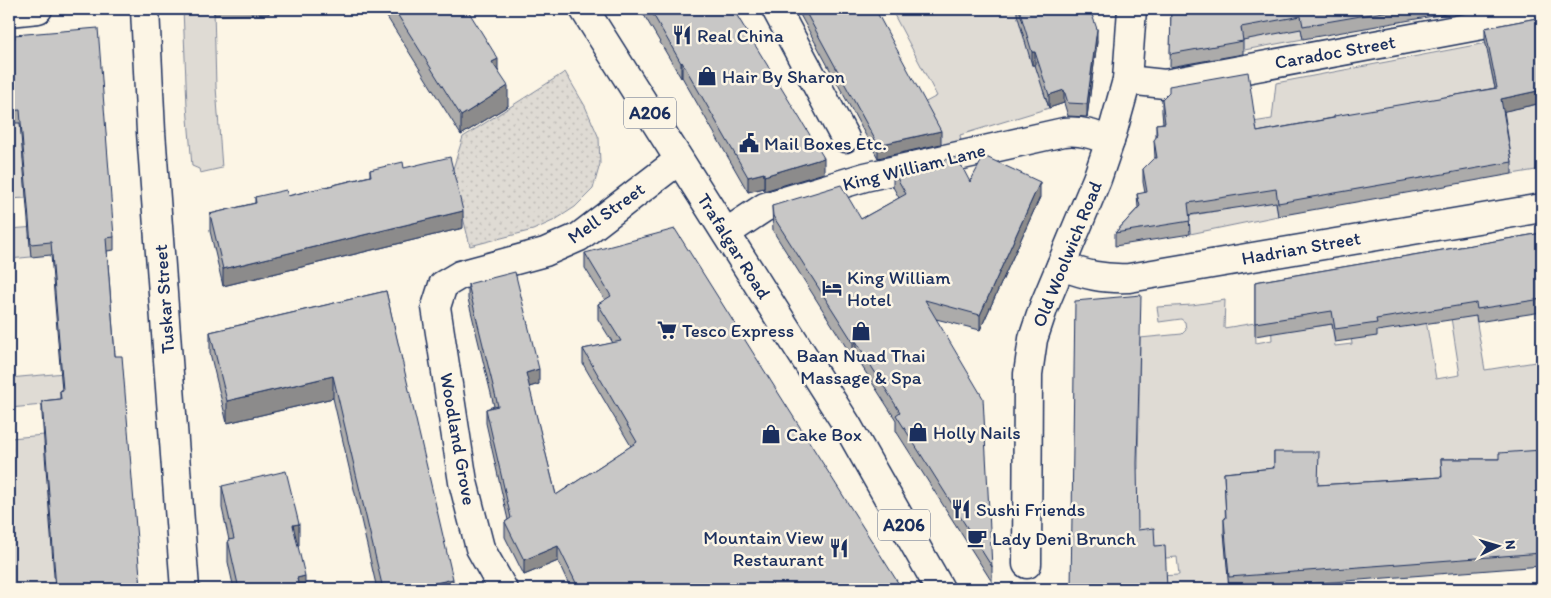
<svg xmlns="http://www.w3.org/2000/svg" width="1551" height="598" font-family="Itim,sans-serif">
<defs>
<pattern id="park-dots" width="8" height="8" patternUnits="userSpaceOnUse" patternTransform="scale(1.25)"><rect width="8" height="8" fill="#dfdbd4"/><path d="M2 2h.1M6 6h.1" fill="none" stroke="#bfbcb8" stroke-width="1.8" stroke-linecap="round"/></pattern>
</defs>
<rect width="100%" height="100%" fill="#fcf5e5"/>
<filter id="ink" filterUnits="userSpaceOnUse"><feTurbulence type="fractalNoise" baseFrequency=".02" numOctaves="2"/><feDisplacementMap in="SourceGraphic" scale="10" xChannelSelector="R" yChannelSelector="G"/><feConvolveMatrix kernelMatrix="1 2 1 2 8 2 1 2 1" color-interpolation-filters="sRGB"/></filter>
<g filter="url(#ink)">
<!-- green -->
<g fill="#dfdbd4" stroke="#7d8599">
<path d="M183 9H214L216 87 222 168 200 173 199 169 192 166 187 106Z"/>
<path d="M891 9H1033L1032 65 1061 57 1043 90 1049 108 960 135 961 141 942 146 931 124 907 112 937 96Z"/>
<path d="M1298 9 1303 39 1223 54 1221 44Z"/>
<path d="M1486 43 1494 85 1542 77V169L1512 174 1504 124 1268 154 1278 216 1190 234 1188 216 1222 210 1253 122 1272 119 1276 83Z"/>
<path d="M9 79 20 118 23 159 59 156 25 177 26 198 9 199Z"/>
<path d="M65 225V233L29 236 31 257 9 259V229Z"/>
<path d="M1225 300 1224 328 1255 323 1256 343 1272 340 1271 320 1319 326 1332 324 1335 346 1352 344 1349 321 1424 309 1436 379 1460 375 1449 305 1473 301 1485 370 1542 361V481L1442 472V491L1322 499 1274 465 1275 499 1225 509 1226 531 1224 532 1229 589H1157V576L1179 575 1177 557 1155 559 1118 529 1119 471 1138 469 1140 338 1182 334 1186 330 1185 322 1181 319 1159 322 1157 307 1192 305Z"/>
<path d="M76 372 78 402 9 408V378Z"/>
<path d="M44 435 82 589H9V452L12 451 11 438Z"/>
</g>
<!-- park -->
<path fill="url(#park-dots)" stroke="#7d8599" d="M565 72 585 106 599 138 600 164 593 189 575 207 555 220 533 230 470 246 452 172 463 137Z"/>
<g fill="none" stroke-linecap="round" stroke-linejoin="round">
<defs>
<g id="minor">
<path d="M145 9 151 132 185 589"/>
<path d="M776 9 845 138"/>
<path d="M9 12 38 9"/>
<path d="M1127 80 1165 84 1542 14"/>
<path d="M726 233 765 207 865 177 1064 132C1081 130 1095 135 1110 141"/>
<path d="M1061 266C1086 275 1102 279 1129 278L1542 208"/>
<path d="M1027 564 1028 374 1033 339 1044 306 1097 179 1110 141 1127 80 1132 9"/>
<path d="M503 589 480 548 463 482 436 307 443 285 460 275 545 252 579 237 679 160"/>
</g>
<path id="primary" d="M584 9 847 425 940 589"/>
</defs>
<!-- minor casing -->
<use href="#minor" stroke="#1b2f5e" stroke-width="31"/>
<!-- primary casing -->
<use href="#primary" stroke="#1b2f5e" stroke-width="31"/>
<!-- minor -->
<use href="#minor" stroke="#fcf5e5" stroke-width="28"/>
<!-- primary -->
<use href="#primary" stroke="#fcf5e5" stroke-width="28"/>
</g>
<!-- wall -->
<g fill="#acabaa" stroke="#1b2f5e">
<path d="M214 9H269V14L214 15Z"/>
<path d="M382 9H467L498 70 508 106 461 135Z"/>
<path d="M639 9H733L824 173 764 191V188L748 192 682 77 681 78 644 15H643Z"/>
<path d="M797 9H875L941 144 878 158Z"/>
<path d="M1017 9H1090L1097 42 1087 117 1068 116 1064 103 1049 108 1035 65H1032L1017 14Z"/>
<path d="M1171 9H1473L1303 39 1301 29 1243 40V54L1170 67Z"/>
<path d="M1542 17V103L1504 111 1512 162V174L1278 216 1276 202 1189 215 1190 234 1115 246V233L1138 208 1137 194 1145 193 1143 182V169L1155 158 1154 140 1156 138V124L1163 123 1162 112V99L1257 132 1495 88 1485 40V28Z"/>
<path d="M9 38 114 237V250L107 251 115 356 141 589H55L42 414V401L60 399V391H62L51 255 31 257 20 123H9Z"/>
<path d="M404 168 463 228 223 286 210 231V214L255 203V197L288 196 370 176V170Z"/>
<path d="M893 171 970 182 1040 197 980 330 936 319 992 567V582L896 431V420L873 384 856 357 853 358 773 231 772 206 861 219 899 198 893 187Z"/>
<path d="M1542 233V312L1477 322 1476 316 1377 331V336L1335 342 1332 324 1255 336V282Z"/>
<path d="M585 253 902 589H571L558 561 524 575 505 537V522L508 520 486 423V409L494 406 468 299V284L539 384 529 387 556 495 631 446 583 364V349L613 343 598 319V304L605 300 585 268Z"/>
<path d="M386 291 453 589H377L333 398 227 423 210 353V332Z"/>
<path d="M1542 450V566L1242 589H1229L1224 532V519L1226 518 1224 473 1274 468V452L1319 485 1442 477 1441 459H1499Z"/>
<path d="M222 486 299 545 297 546 305 589H234L228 562V540H229L222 508Z"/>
</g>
<!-- shaded-wall -->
<g fill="#8c8b8b" stroke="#1b2f5e">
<rect x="643" y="9" width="1" height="6"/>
<path d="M1097 29V42L1087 117V104Z"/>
<rect x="1032" y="52" width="3" height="13"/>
<path d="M498 59V78L492 62Z"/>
<path d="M682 62V77L681 78V63Z"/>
<path d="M508 86V106L461 135V116Z"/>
<path d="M1064 90V103L1049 108V95Z"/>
<path d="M1542 90V103L1501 112V99Z"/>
<path d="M941 131V144L878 158V145Z"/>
<path d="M824 158V173L764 191V176Z"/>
<path d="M764 173V188L748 192V177Z"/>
<path d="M1040 182V197L980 330V315Z"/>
<path d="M463 211V228L223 286V269Z"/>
<path d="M856 341V357L853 358V342Z"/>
<path d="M539 369V384L526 388V373Z"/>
<path d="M333 376V398L227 423V401Z"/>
<path d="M299 524V545L293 547V525Z"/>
<path d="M558 546V561L524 575V560Z"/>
<path d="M305 576V589H297V578Z"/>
<path d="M453 579V589H410Z"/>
</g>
<!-- building -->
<g fill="#c8c7c6" stroke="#1b2f5e">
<path d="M394 9H467L498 59 492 62 508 86 461 116Z"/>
<path d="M650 9H733L824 158 764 176V173L748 177 682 62 681 63Z"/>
<path d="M804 9H875L941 131 878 145Z"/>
<path d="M1019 9H1090L1097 29 1087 104 1068 103 1064 90 1049 95 1035 52H1032Z"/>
<path d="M1171 9H1401L1303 26 1301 16 1241 27 1243 41 1170 54Z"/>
<path d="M1542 17V90L1501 99 1512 162 1278 203 1276 189 1188 203 1190 221 1115 233 1140 206 1137 194 1147 192 1143 169 1154 158H1157L1154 140 1157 136 1156 124 1165 123 1162 99 1169 92V86L1248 72 1257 132 1334 118V116L1497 88 1485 28Z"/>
<path d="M98 28 114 237 106 238 115 356H122L141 589H56L42 401 61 399 60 391 63 390 51 242 31 244 20 110 9 111V38H15L14 35Z"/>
<path d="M984 156 1040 182 980 315 925 300 983 398 992 567 896 415 900 412 873 369 856 341 853 342 773 216 772 206 841 185 861 219 906 194 893 171 957 157 970 182Z"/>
<path d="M450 157 463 211 223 269 210 214 256 203 255 197 286 190 288 196 371 176 370 170 403 162 404 168Z"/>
<path d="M675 229 902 589H579L558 546 524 560 505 522 511 518 486 409 498 406 468 284 515 272 539 369 526 373 556 495 637 442 583 349 621 341 598 304 611 296 585 253Z"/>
<path d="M1542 233V299L1477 309 1476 303 1376 319 1377 323 1335 329 1332 311 1255 323V282Z"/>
<path d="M386 291 453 579 410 589H383L333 376 227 401 210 332Z"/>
<path d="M1141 295 1137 463 1138 530 1154 528 1155 546 1165 545 1167 589H1071L1075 301Z"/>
<path d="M1542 450V553L1229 577 1224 519 1226 518 1224 473 1274 468V452H1319L1318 485 1442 477 1441 459H1499V453Z"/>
<path d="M286 471 299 524 293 525 305 576 297 578 299 589H239L228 540 234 539 222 486Z"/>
</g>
</g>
<!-- icons -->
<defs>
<symbol id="restaurant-bare" viewBox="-9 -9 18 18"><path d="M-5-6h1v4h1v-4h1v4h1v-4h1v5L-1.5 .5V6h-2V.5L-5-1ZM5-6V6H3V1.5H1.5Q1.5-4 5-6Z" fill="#1b2f5e" stroke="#fcf5e5" stroke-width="2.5" paint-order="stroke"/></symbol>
<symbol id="shop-bare" viewBox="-9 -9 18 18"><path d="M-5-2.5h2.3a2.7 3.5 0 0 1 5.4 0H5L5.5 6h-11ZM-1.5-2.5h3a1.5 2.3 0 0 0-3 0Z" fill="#1b2f5e" stroke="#fcf5e5" stroke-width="2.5" paint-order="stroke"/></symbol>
<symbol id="civic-bare" viewBox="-9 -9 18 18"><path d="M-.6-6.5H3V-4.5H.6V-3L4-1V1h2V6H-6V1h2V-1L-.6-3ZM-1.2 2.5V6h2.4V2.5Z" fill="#1b2f5e" stroke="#fcf5e5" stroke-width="2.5" paint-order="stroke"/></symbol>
<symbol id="hotel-bare" viewBox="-9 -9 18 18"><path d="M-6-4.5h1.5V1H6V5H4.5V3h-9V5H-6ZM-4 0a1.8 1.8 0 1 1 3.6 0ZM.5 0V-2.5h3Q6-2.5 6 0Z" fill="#1b2f5e" stroke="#fcf5e5" stroke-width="2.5" paint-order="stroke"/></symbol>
<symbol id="supermarket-bare" viewBox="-9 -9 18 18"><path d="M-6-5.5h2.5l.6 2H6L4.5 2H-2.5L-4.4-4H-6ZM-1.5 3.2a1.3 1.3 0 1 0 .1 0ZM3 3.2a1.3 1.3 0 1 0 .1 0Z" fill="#1b2f5e" stroke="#fcf5e5" stroke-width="2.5" paint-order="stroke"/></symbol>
<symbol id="cafe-bare" viewBox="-9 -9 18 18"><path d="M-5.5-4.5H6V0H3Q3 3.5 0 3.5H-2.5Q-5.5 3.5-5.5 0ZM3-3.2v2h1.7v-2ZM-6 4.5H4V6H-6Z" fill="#1b2f5e" stroke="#fcf5e5" stroke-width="2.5" paint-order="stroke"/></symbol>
</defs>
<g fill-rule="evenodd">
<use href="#restaurant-bare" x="668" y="21" width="28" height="28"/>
<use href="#shop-bare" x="693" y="62" width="28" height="28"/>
<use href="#civic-bare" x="735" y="129" width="28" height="28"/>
<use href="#hotel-bare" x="818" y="274" width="28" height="28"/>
<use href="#supermarket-bare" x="653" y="316" width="28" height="28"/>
<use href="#shop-bare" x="847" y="317" width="28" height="28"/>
<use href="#shop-bare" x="904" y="418" width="28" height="28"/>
<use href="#shop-bare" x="757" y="420" width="28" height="28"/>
<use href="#restaurant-bare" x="947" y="495" width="28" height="28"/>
<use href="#cafe-bare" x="963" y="524" width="28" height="28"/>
<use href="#restaurant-bare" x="825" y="534" width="28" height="28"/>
</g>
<g text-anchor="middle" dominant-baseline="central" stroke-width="5" stroke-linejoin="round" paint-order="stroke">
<!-- shield labels -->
<g fill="#fcf5e5" stroke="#5e6a86" stroke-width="1">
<rect x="624" y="97.5" width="52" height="31" rx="4"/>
<rect x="878" y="509.5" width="52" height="31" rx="4"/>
</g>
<g font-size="18" font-weight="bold" fill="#1b2f5e">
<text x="650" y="113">A206</text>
<text x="904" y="525">A206</text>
</g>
<!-- poi labels -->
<g font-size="19" fill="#1b2f5e" stroke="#fcf5e5" text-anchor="start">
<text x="697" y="35">Real China</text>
<text x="722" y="76">Hair By Sharon</text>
<text x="764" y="143">Mail Boxes Etc.</text>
<text x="847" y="277">King William<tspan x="847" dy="22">Hotel</tspan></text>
<text x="682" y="330">Tesco Express</text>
<text x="861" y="355" text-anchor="middle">Baan Nuad Thai<tspan x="861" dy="22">Massage &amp; Spa</tspan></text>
<text x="933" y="432">Holly Nails</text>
<text x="786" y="434">Cake Box</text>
<text x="976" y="509">Sushi Friends</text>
<text x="824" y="537" text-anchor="end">Mountain View<tspan x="824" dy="22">Restaurant</tspan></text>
<text x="992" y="538">Lady Deni Brunch</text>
</g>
<!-- street labels -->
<g font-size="19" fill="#1b2f5e" stroke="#fcf5e5">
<text transform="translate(1335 52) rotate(-10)">Caradoc Street</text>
<text transform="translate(914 167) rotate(-14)">King William Lane</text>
<text transform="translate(606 213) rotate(-36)">Mell Street</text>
<text transform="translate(734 246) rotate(58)">Trafalgar Road</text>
<text transform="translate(1301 248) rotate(-10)">Hadrian Street</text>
<text transform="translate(1067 254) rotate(-68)">Old Woolwich Road</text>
<text transform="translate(164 299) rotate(-94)">Tuskar Street</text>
<text transform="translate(458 439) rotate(80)">Woodland Grove</text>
</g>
</g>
<!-- margin -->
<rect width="1551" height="598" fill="none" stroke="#fcf5e5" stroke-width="30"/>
<rect x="15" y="15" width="1521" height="568" fill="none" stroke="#1b2f5e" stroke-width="2" filter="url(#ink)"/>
<!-- north arrow -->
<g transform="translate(1498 546) rotate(85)" stroke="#fcf5e5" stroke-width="4" paint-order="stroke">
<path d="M0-4L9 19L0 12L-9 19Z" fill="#1b2f5e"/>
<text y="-8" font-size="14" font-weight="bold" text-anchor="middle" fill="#1b2f5e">N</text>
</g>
</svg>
